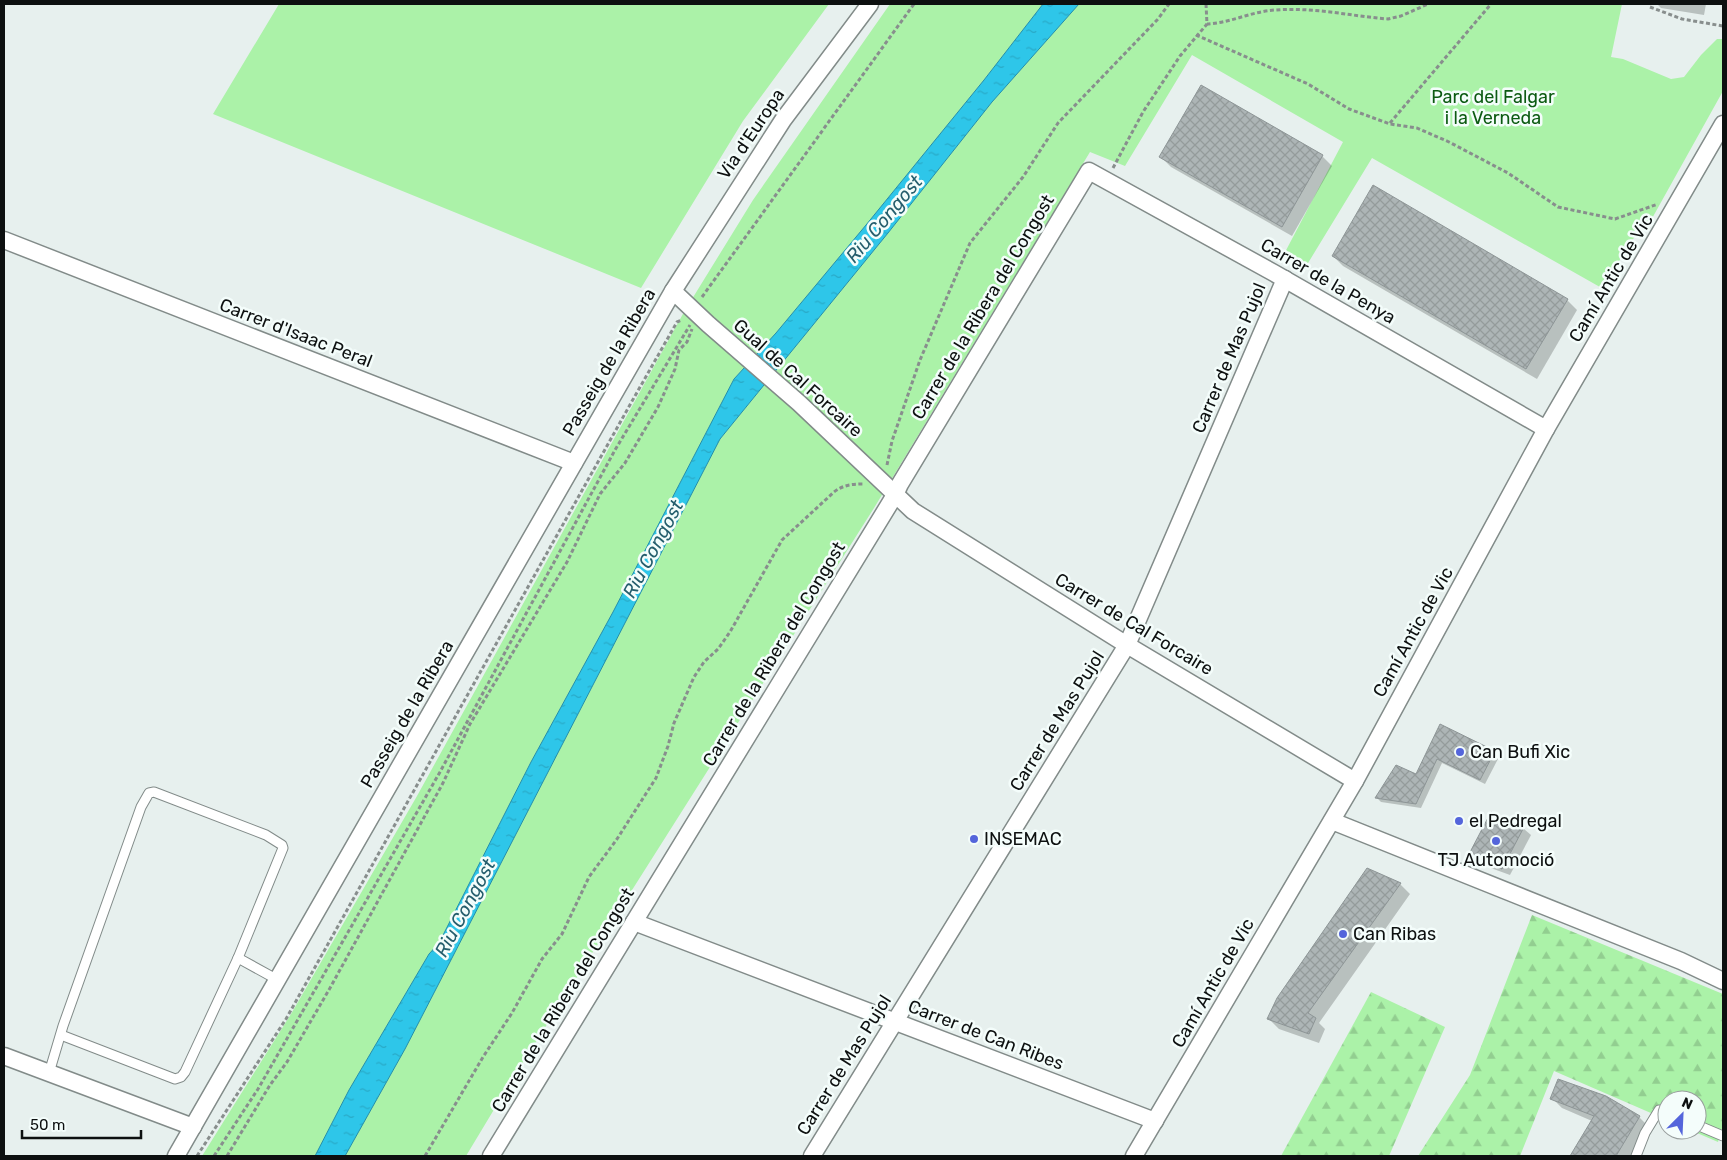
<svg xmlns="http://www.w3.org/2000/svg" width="1727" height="1160" font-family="Rubik,sans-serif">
<defs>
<pattern id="forest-firs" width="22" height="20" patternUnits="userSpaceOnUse" patternTransform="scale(1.25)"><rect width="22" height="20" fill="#abf2a8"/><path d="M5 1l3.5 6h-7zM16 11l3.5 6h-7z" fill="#92ce90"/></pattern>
<pattern id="water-ripples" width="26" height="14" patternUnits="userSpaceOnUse" patternTransform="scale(1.25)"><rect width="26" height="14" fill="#2ec6e9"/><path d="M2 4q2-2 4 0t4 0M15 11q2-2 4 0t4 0" fill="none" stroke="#28a9c7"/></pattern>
<pattern id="building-cross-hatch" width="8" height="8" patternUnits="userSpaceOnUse" patternTransform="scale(1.25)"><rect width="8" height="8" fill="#adb5b6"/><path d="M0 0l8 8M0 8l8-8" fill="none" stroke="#949b9b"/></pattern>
</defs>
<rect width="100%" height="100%" fill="#e7f0ee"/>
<!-- green -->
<g fill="#abf2a8">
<path d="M279 4H829L743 121 641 288 213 114Z"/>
<path d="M890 4H1043L984 80 866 225 776 333 734 379 613 612 531 762 439 943 429 954 349 1090 315 1156H202L291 1014 417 796 684 312 753 200Z"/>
<path d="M1079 4H1622L1611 57 1623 59 1671 79 1684 77 1701 55 1717 39H1723V91L1650 222 1625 247 1607 291 1372 158 1305 268 1283 256 1343 142 1192 55 1125 166 1090 152 874 508 513 1078 466 1156H345L405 1049 720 439 888 233 992 102Z"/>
</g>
<!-- forest -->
<g fill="url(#forest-firs)">
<path d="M1532 915 1723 994V1125L1718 1142 1690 1130H1697V1100H1667V1120L1554 1071 1520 1156H1418L1470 1075Z"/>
<path d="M1371 992 1445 1027 1389 1156H1281Z"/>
</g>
<!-- water -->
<path fill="url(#water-ripples)" stroke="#248fa8" d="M1043 4H1079L992 102 888 233 720 439 405 1049 345 1156H315L349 1090 429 954 439 943 531 762 613 612 734 379 776 333 866 225 984 80Z"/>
<!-- shadow -->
<g fill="#0003">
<path d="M1657 4H1706L1704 15 1661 8Z"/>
<path d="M1322 156 1332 166 1292 236 1171 167 1161 157Z"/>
<path d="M1333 256 1567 300 1577 310 1537 379 1343 266Z"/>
<path d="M1441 726 1494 752 1499 757 1485 784 1442 763 1421 808 1381 802 1377 798 1416 776Z"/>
<path d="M1523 828 1531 835 1510 875 1477 863 1470 855Z"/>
<path d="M1368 870 1400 884 1410 894 1319 1023 1325 1029 1319 1043 1279 1029 1269 1019Z"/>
<path d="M1552 1098 1639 1117 1649 1127 1632 1156H1571L1592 1121 1562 1108Z"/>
</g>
<!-- building -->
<g fill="url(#building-cross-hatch)" stroke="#8d9596">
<path d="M1201 85 1323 155 1282 227 1159 157Z"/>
<path d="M1373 185 1568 299 1526 369 1332 256Z"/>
<path d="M1440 724 1495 751 1480 780 1437 759 1416 804 1375 798 1396 765 1416 774Z"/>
<path d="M1491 812 1524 827 1502 869 1468 856Z"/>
<path d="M1367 868 1401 883 1308 1013 1316 1018 1309 1034 1267 1019 1277 998Z"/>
<path d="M1558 1079 1606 1096 1640 1116 1616 1156H1570L1594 1116 1550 1099Z"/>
</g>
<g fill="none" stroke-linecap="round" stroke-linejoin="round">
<defs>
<g id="service">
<path d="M61 1035 175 1079 181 1077 185 1072 238 958"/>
<path d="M49 1073 63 1026 141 807 149 793 154 792 266 835 282 845 283 848 238 958 278 980"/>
<path d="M1697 1125 1723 1136"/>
<path d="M1636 1156 1645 1133 1659 1110 1667 1113"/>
</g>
<g id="minor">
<path d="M4 240 574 463"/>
<path d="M673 291 708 324 799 403 913 511 1127 645 1355 781"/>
<path d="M1332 821 1681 961 1723 981"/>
<path d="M634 922 1155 1121"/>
<path d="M4 1056 193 1127"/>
<path d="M176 1156 673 291 783 120 870 4"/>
<path d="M491 1156 895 495 900 484 1089 171 1274 273 1546 429"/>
<path d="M812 1156 1127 645 1285 279"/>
<path d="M1134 1156 1355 781 1546 429 1723 124"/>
</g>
</defs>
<!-- service casing -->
<use href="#service" stroke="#828b89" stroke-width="11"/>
<!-- minor casing -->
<use href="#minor" stroke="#828b89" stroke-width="19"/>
<!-- path -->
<g stroke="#888e8d" stroke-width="3" stroke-dasharray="4 2.5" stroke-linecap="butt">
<path d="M1206 4 1207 24C1231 23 1252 11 1276 10 1313 7 1351 16 1388 19L1401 16 1428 4"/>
<path d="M1650 7 1682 19 1723 26"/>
<path d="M1196 35 1308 84 1349 109 1390 124 1417 128 1449 142 1508 173 1558 207 1615 219 1658 204"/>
<path d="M1390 123 1491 4"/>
<path d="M1113 168 1143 112 1180 56 1207 24"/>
<path d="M702 297 914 4"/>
<path d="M887 465 892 441 920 360 970 243 1023 177 1058 123 1158 19 1169 4"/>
<path d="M197 1156 286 1019 631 403 677 322 682 320"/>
<path d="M214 1156 258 1089 440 772 615 450 690 325"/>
<path d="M227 1156 270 1085 287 1062 330 988 443 783 470 724 567 562 600 494 625 463 658 407 675 369 679 350 687 342 692 329"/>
<path d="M425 1156 483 1057 512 1013 542 959 562 934 589 877 617 839 656 778 668 746 674 723 694 677 704 662 718 649 730 632 782 540 834 492C843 485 852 484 863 484"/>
</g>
<!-- service -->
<use href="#service" stroke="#fff" stroke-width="9"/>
<!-- minor -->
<use href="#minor" stroke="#fff" stroke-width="16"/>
</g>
<!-- markers -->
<g fill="#5465db" stroke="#f4fdfb" stroke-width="2">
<circle cx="1460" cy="752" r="5"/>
<circle cx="1459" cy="821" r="5"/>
<circle cx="974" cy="839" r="5"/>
<circle cx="1496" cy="841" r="5"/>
<circle cx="1343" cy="934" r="5"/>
</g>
<g text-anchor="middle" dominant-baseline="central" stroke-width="5" stroke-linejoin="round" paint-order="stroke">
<!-- park labels -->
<g font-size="18" fill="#0c5b12" stroke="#f4fdfb">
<text x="1493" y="97">Parc del Falgar<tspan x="1493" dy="21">i la Verneda</tspan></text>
</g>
<!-- street labels -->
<g font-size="18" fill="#0d1010" stroke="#f4fdfb">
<text transform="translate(751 134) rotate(-56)">Via d'Europa</text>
<text transform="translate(1611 278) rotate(-59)">Camí Antic de Vic</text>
<text transform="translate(1328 281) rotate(30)">Carrer de la Penya</text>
<text transform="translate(983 307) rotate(-59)">Carrer de la Ribera del Congost</text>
<text transform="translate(296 333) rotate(21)">Carrer d'Isaac Peral</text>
<text transform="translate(1229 358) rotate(-67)">Carrer de Mas Pujol</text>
<text transform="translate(609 362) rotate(-60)">Passeig de la Ribera</text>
<text transform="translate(798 378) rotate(42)">Gual de Cal Forcaire</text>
<text transform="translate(1134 624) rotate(31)">Carrer de Cal Forcaire</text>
<text transform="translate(1413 632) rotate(-61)">Camí Antic de Vic</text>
<text transform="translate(774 654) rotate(-59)">Carrer de la Ribera del Congost</text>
<text transform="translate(407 714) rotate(-60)">Passeig de la Ribera</text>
<text transform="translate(1057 721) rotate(-58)">Carrer de Mas Pujol</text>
<text transform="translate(1213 983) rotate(-60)">Camí Antic de Vic</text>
<text transform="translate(563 1000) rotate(-59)">Carrer de la Ribera del Congost</text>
<text transform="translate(986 1035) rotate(21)">Carrer de Can Ribes</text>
<text transform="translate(844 1065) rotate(-58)">Carrer de Mas Pujol</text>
</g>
<!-- poi labels -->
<g font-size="18" fill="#0d1010" stroke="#f4fdfb" text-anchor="start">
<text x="1470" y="752">Can Bufi Xic</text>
<text x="1469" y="821">el Pedregal</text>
<text x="984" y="839">INSEMAC</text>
<text x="1496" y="860" text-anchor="middle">TJ Automoció</text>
<text x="1353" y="934">Can Ribas</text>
</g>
<!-- water labels -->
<g font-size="19" font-style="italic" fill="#255e6d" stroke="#f4fdfb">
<text transform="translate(884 219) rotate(-50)">Riu Congost</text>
<text transform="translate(653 549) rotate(-62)">Riu Congost</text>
<text transform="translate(465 908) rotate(-62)">Riu Congost</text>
</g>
</g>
<!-- border -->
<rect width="1727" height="1160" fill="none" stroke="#0d1010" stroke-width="10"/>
<!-- north arrow -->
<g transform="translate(1682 1115) rotate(24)"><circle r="24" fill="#f4fdfb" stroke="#989e9d"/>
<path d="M0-4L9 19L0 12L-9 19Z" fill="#5465db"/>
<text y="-8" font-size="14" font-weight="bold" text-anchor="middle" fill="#0d1010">N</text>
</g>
<!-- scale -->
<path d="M22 1130v8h119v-8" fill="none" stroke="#0d1010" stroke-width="2.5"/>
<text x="30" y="1130" font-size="15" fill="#0d1010" stroke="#f4fdfb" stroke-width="4" paint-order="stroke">50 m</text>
</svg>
